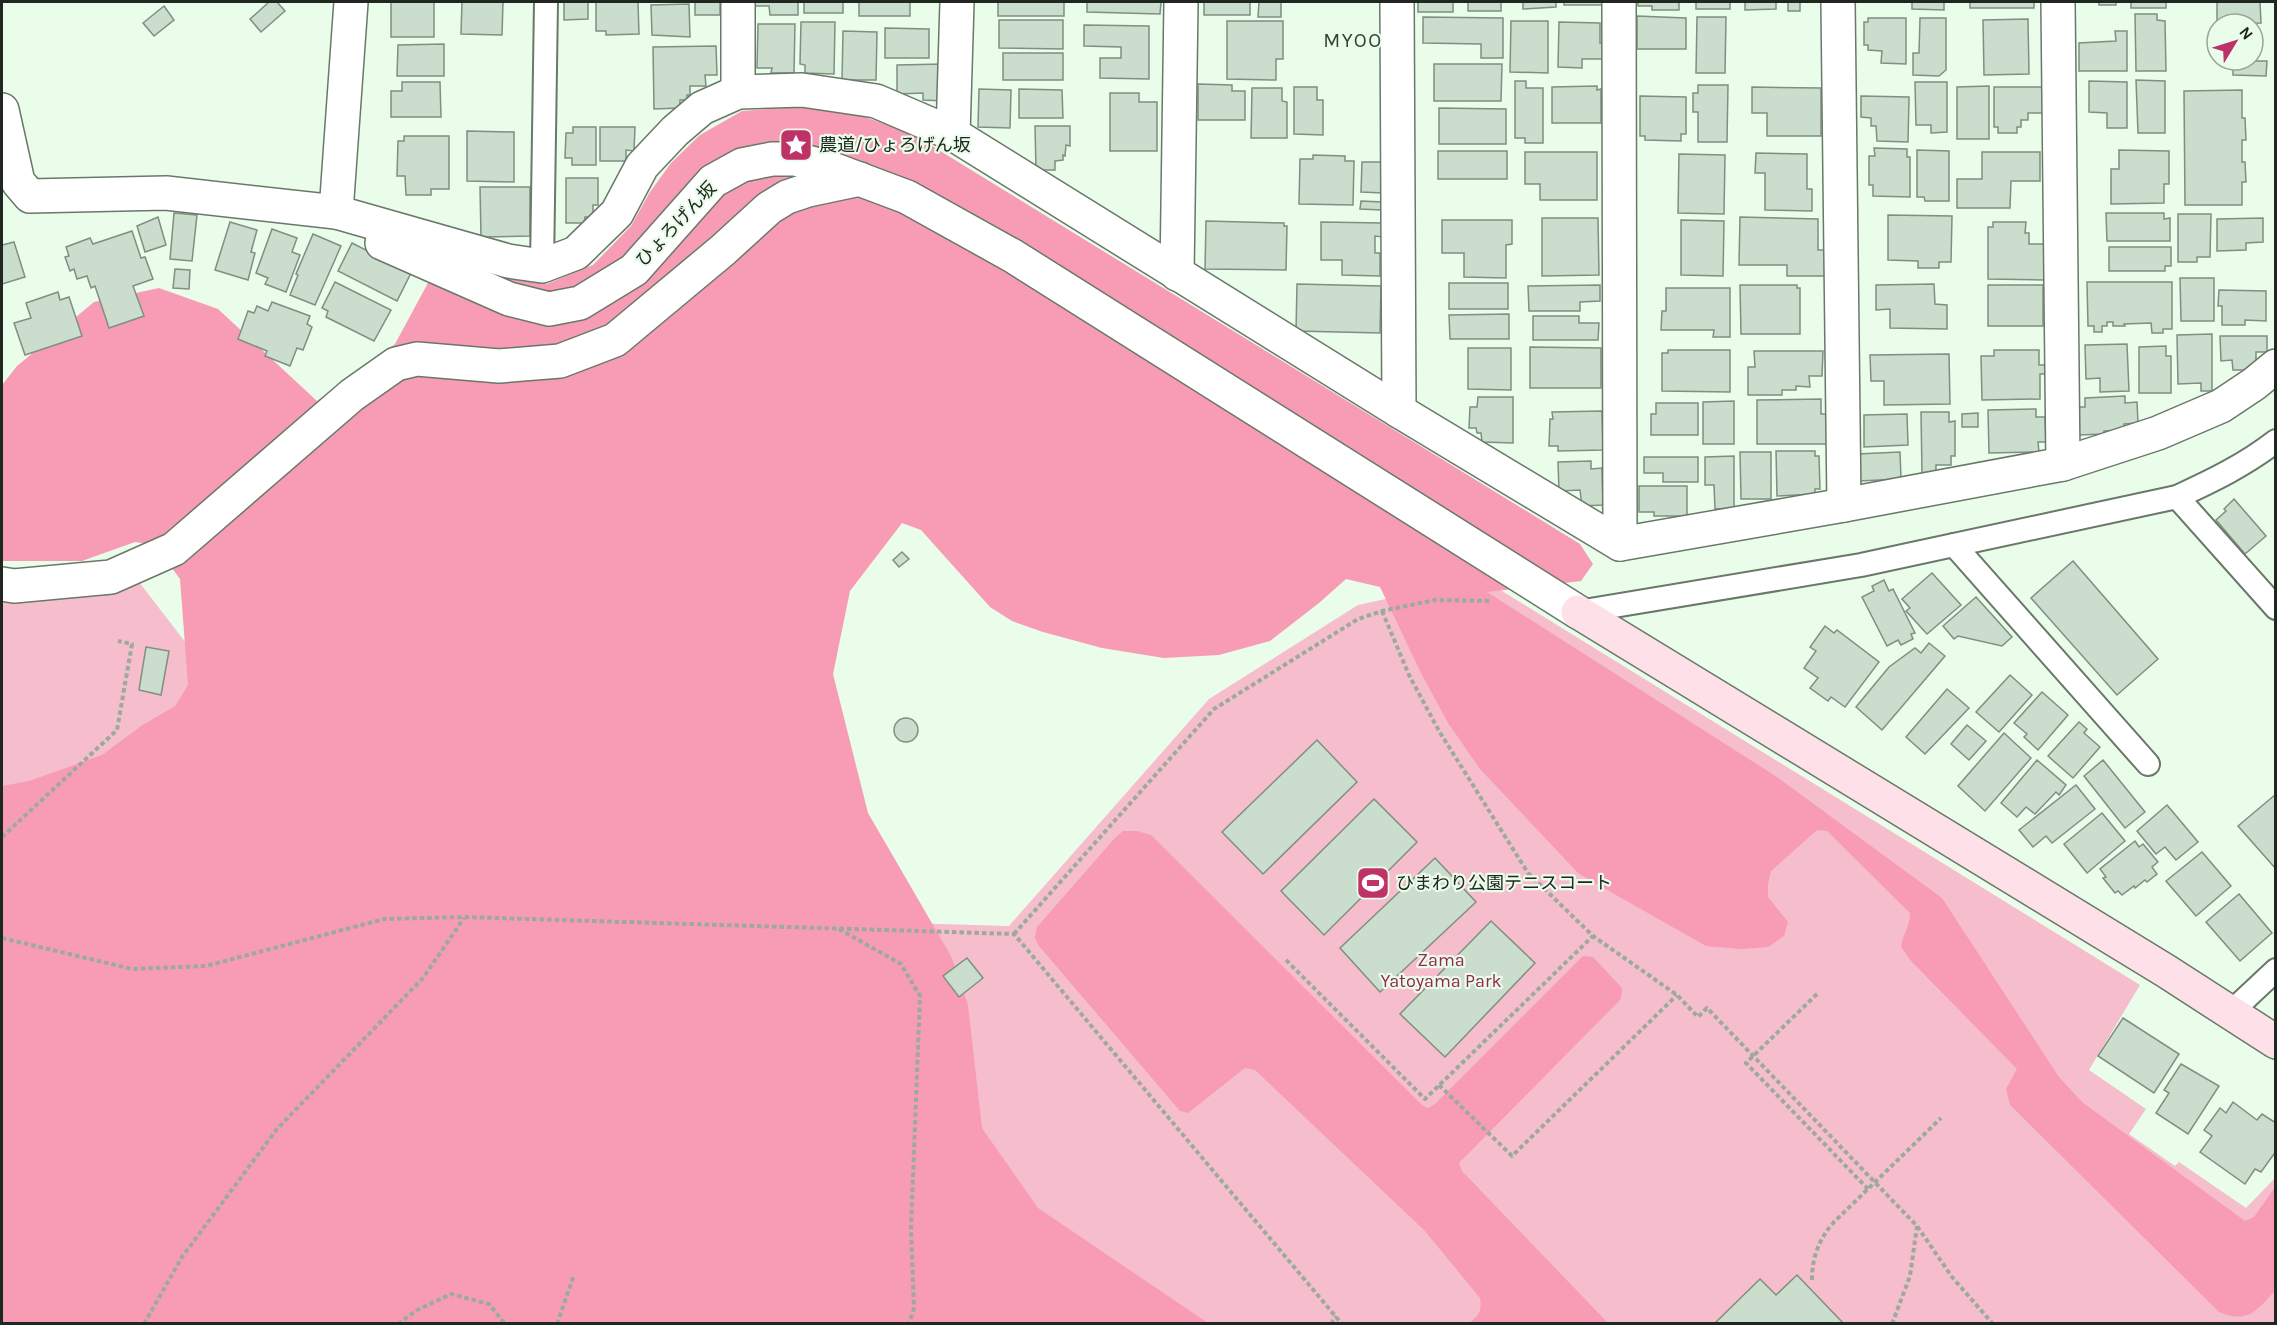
<svg xmlns="http://www.w3.org/2000/svg" width="2277" height="1325" font-family="Karla,'Noto Sans JP',sans-serif">
<rect width="100%" height="100%" fill="#eafcea"/>
<!-- green -->
<path fill="#f6becc" d="M1481 578 2140 985 2089 1070 2146 1109 2129 1134 2175 1166 2179 1162 2246 1208 2275 1178V1323H2V596L139 582 256 734 408 909 1009 926 1209 699 1358 605Z"/>
<!-- forest -->
<g fill="#f79cb4">
<path d="M799 107 859 115 911 133 1580 544 1593 564 1581 581 1487 592 1777 777 1942 898 2059 1077 2082 1102 2245 1221 2254 1217 2275 1187V1291C2256 1311 2248 1324 2219 1312L2010 1105 2006 1089 2017 1069 1911 961 1901 947C1903 934 1910 926 1910 913L1827 831 1817 830 1771 871 1768 884V897L1788 922 1784 936 1768 947 1741 949 1706 946 1579 874 1480 769 1448 723 1421 673 1380 587 1346 579 1319 603 1270 641 1219 655 1164 658 1102 648 1043 632 1012 621 990 607 921 530 902 523 850 591 833 674 868 813 951 956 968 1005 982 1128 1038 1208 1208 1323H2V786L29 781 102 755 141 726 175 706 188 685 180 579 155 545 135 542 82 561H2V385L17 366 94 302 159 288 218 309 317 401 395 344 442 257 503 277 547 284 593 265 631 226 650 192 671 163 700 135 742 111Z"/>
<path d="M1123 831H1137L1151 835 1423 1106 1428 1108 1435 1104 1583 956 1593 957 1622 988 1621 999 1459 1163 1462 1171 1608 1323H1469C1479 1315 1482 1312 1480 1298L1424 1230 1255 1070 1245 1068 1188 1113 1180 1111 1039 946 1035 938 1037 927 1114 839Z"/>
</g>
<!-- building -->
<g fill="#cbddcc" stroke="#7f8f80" stroke-width="1.5">
<path d="M269 2H277L285 11 261 32 250 19Z"/>
<rect x="391" y="2" width="43" height="35"/>
<path d="M462 2H503L502 35 461 34Z"/>
<path d="M564 2H588V19L564 20Z"/>
<path d="M596 2H638L639 34 606 35V31H596Z"/>
<rect x="695" y="2" width="25" height="13"/>
<path d="M754 2H798V15H770L769 6H754Z"/>
<rect x="804" y="2" width="39" height="11"/>
<rect x="859" y="2" width="51" height="14"/>
<rect x="998" y="2" width="66" height="14"/>
<path d="M1087 2H1161L1160 14 1087 12Z"/>
<rect x="1204" y="2" width="46" height="13"/>
<path d="M1259 2H1281V17H1258Z"/>
<rect x="1418" y="2" width="35" height="10"/>
<rect x="1468" y="2" width="33" height="9"/>
<path d="M1510 2H1556V7L1523 9V2Z"/>
<rect x="1564" y="2" width="39" height="3"/>
<path d="M1638 2H1679V10H1652V6H1638Z"/>
<rect x="1696" y="2" width="34" height="7"/>
<path d="M1745 2H1776V9L1745 10Z"/>
<rect x="1788" y="2" width="12" height="9"/>
<path d="M1912 2H1944V10L1912 9Z"/>
<rect x="1970" y="2" width="64" height="6"/>
<rect x="2099" y="2" width="17" height="3"/>
<rect x="2131" y="2" width="35" height="6"/>
<path d="M2217 2H2260L2261 23 2217 24Z"/>
<path d="M689 4 690 37 652 35 651 5Z"/>
<path d="M164 6 174 20 154 36 143 23Z"/>
<path d="M2135 14H2157V20L2165 21 2166 71H2136Z"/>
<path d="M1637 16 1686 18V49H1637Z"/>
<path d="M1423 17 1503 18V58H1481V44L1423 43Z"/>
<path d="M1697 17H1726L1725 73H1696Z"/>
<path d="M1868 18H1906V64L1881 63 1882 51 1868 50V45H1864V22H1868Z"/>
<path d="M1920 18H1946V70L1939 76 1913 75V53H1919Z"/>
<path d="M2028 19 2029 74 1984 75 1983 20Z"/>
<path d="M999 20H1063V49L999 48Z"/>
<path d="M1227 21H1283V59H1276V80L1227 79Z"/>
<path d="M1511 21H1548V73L1510 72Z"/>
<path d="M801 22H835L834 74 805 73V65L800 64Z"/>
<path d="M1559 22 1600 23V43H1604V59H1582V68L1558 67Z"/>
<path d="M758 24H795L794 73H771L772 68H757Z"/>
<path d="M1084 25 1149 26V79L1100 78V58H1121V47L1084 46Z"/>
<path d="M885 28 929 29V58H885Z"/>
<path d="M843 31 877 32 876 80H842Z"/>
<path d="M2115 31H2127V71H2079V43L2116 41Z"/>
<path d="M444 44V76H397L398 45Z"/>
<path d="M716 46 717 75H705L706 86H690V95H687V100H680V108L654 109 653 47Z"/>
<rect x="1003" y="53" width="60" height="27"/>
<path d="M2233 61H2267L2266 76 2233 75Z"/>
<path d="M943 64 944 101 923 100V93L897 94V65Z"/>
<path d="M1434 64H1502L1501 101H1434Z"/>
<path d="M2136 80 2165 81V133H2138Z"/>
<path d="M1515 81H1526V88H1543V143H1525V138H1515Z"/>
<path d="M2089 81 2127 82V128H2107V113L2089 112Z"/>
<path d="M402 82H440L441 117H391V91H402Z"/>
<path d="M1915 82H1947V132L1931 133V125H1916Z"/>
<path d="M1198 84 1232 85V91H1245V120H1198Z"/>
<path d="M1698 85H1728L1727 142H1698V112H1693V93H1698Z"/>
<path d="M1597 86V90L1601 89V123H1552V87Z"/>
<path d="M1989 86V139H1957V87Z"/>
<path d="M1294 87H1317V100H1323V135L1294 134Z"/>
<path d="M1752 87 1821 88V136H1767V113H1752Z"/>
<path d="M1994 87H2043V113H2028V120H2021V127H2017V133H1998V127H1994Z"/>
<path d="M1252 88H1282V101L1287 102V138H1251Z"/>
<path d="M979 89 1011 90 1010 128 978 127Z"/>
<path d="M1019 89 1062 90 1063 118H1019Z"/>
<path d="M2242 90V118H2245L2246 140H2242V162H2245L2246 182H2242V205H2185L2184 91Z"/>
<path d="M1110 93H1139V102H1157V151H1110Z"/>
<path d="M1640 96 1686 97V134H1681V141L1645 140V136H1640Z"/>
<path d="M1861 96 1909 97 1908 142 1877 141 1876 126H1871V118L1861 117Z"/>
<path d="M1439 108 1506 109V144H1439Z"/>
<path d="M1035 126H1070V146L1066 145 1065 156 1063 155V160L1055 161V170H1036Z"/>
<path d="M573 127H596V165H572V158H565L566 133H573Z"/>
<path d="M600 127H635L634 151 626 150V161H600Z"/>
<path d="M467 131 514 132V182L467 181Z"/>
<path d="M404 136H449V189H431V195H406L405 176H397L398 141H404Z"/>
<path d="M1874 148 1907 149V157H1910V197L1873 196V185H1869V156H1875Z"/>
<path d="M1917 150 1949 151V201H1925L1924 197H1917Z"/>
<path d="M2119 150 2169 151V184H2164V203L2111 204V169H2119Z"/>
<rect x="1438" y="151" width="69" height="28"/>
<path d="M1525 152H1597V200H1540V184H1525Z"/>
<path d="M1982 152H2040V181H2011L2010 208H1957V179H1982Z"/>
<path d="M1756 153 1807 154V189H1812V211L1765 210V173H1755Z"/>
<path d="M1679 154 1725 155 1724 214 1678 213Z"/>
<path d="M1313 155 1345 156V161H1354L1353 205 1299 204 1300 159H1313Z"/>
<path d="M1362 162H1383V193L1361 192Z"/>
<path d="M566 178H598V205H593V217H585L584 223H566Z"/>
<path d="M480 187H530V236L481 237Z"/>
<path d="M1361 201 1382 202V210L1360 209Z"/>
<path d="M174 213 197 215 192 261 170 259Z"/>
<path d="M2106 213H2164V219L2170 218V241H2107Z"/>
<path d="M2178 214H2211L2210 257H2197V262H2178Z"/>
<path d="M1888 215 1952 216 1951 262H1939V268H1918V261L1888 260Z"/>
<path d="M158 217 166 245 145 252 137 226Z"/>
<path d="M1740 217 1818 219V250H1828L1827 276H1787V265H1739Z"/>
<path d="M1542 218H1598L1599 275 1542 276Z"/>
<path d="M2263 218V242L2246 243V250L2217 251V219Z"/>
<path d="M1442 220H1512V244L1506 245V278L1464 277V253H1442Z"/>
<path d="M1681 220 1724 221 1723 276 1681 275Z"/>
<path d="M1206 221 1284 223V226H1287L1286 270 1205 269Z"/>
<path d="M230 222 257 230 251 252 255 253 248 280 215 270Z"/>
<path d="M1321 222 1382 223V237L1375 236V253H1380V276L1342 275V260H1321Z"/>
<path d="M1993 222H2026L2025 233H2029V244H2045L2044 280 1988 279V227H1993Z"/>
<path d="M272 229 297 238 292 252 300 255 286 292 265 284 268 278 256 273Z"/>
<path d="M132 231 141 258 145 257 153 279 133 286 144 316 109 328 95 286 91 288 87 276 77 279 74 269 70 271 65 257 69 256 66 247 90 238 93 244Z"/>
<path d="M313 234 341 246 315 305 290 295 298 275 296 274Z"/>
<path d="M14 242 25 277 2 284V245Z"/>
<path d="M352 243 411 273 397 301 338 271Z"/>
<path d="M2109 247H2171V266H2165V271H2109Z"/>
<path d="M175 269 190 270 189 289 173 288Z"/>
<path d="M2180 278H2214V321H2181Z"/>
<path d="M335 282 391 310 374 341 326 317 328 311 322 308Z"/>
<path d="M2087 282H2172V329H2163V333H2152L2151 323 2124 324 2125 326H2113V322H2107V326H2102V332H2094V326H2088Z"/>
<rect x="1449" y="283" width="59" height="26"/>
<path d="M1297 284 1381 286 1380 333 1296 331Z"/>
<path d="M1934 284 1935 304 1947 305V329L1890 328V309L1876 310V285Z"/>
<path d="M1600 285V301L1580 302V311H1529L1528 286Z"/>
<path d="M1740 285H1797V288H1800V334H1741Z"/>
<rect x="1988" y="285" width="55" height="41"/>
<path d="M1666 288H1730V337H1713L1714 330H1661L1662 311H1666Z"/>
<path d="M2219 290 2266 291V321L2245 320V325H2222V306H2218Z"/>
<path d="M58 292 60 300 69 297 82 336 25 355 14 323 31 318 26 303Z"/>
<path d="M272 302 310 316 307 324 312 327 303 350 297 348 290 366 265 356 267 351 238 339 248 311 254 313 257 306 268 311Z"/>
<path d="M1509 314V339H1450L1449 315Z"/>
<path d="M1533 316H1579V323H1599L1598 340H1533Z"/>
<path d="M2212 334V391H2201V383L2178 384 2177 335Z"/>
<path d="M2220 336H2267V352H2256V365L2252 370H2233L2232 360 2221 361Z"/>
<path d="M2127 344 2129 391 2100 392V378L2086 379 2085 345Z"/>
<path d="M2166 346V356H2171V393H2139V347Z"/>
<path d="M1530 347 1601 348V388H1530Z"/>
<path d="M1468 348H1511V390L1468 389Z"/>
<path d="M1668 350H1730V392L1662 391V353H1668Z"/>
<path d="M1994 350H2039V365H2045V374H2040V399L1982 400 1981 356H1994Z"/>
<path d="M1754 351H1823L1822 376H1809L1810 387 1796 386V390H1782V395H1748V367H1755Z"/>
<path d="M1949 354 1950 404 1884 405V381H1871L1870 355Z"/>
<path d="M2125 396V403L2137 402 2138 423 2124 424V430L2104 431V434L2079 435 2077 407H2085V398Z"/>
<path d="M1478 397H1513V443L1482 442 1481 433H1477L1476 428H1469L1470 407H1477Z"/>
<path d="M1821 399V414H1828V444H1757V400Z"/>
<path d="M1734 401V444H1703V402Z"/>
<path d="M1656 403H1698V435H1651V414H1656Z"/>
<path d="M2036 409V417H2045L2046 442H2038L2039 452 1989 453 1988 410Z"/>
<path d="M1602 411 1603 450 1558 451V446H1549L1550 419H1553L1552 412Z"/>
<path d="M1921 412H1949V422L1955 421V456H1951V465H1936V473H1922Z"/>
<path d="M1978 413V427H1962V414Z"/>
<path d="M1907 414 1908 445 1864 447V415Z"/>
<path d="M1776 451H1815V456H1819L1820 489H1815V494L1777 496Z"/>
<path d="M1740 452H1771V499H1741Z"/>
<path d="M1900 452 1901 479 1858 481 1857 454Z"/>
<path d="M1734 456V508L1715 509 1714 485H1705V457Z"/>
<path d="M1644 457H1698V482H1663V473H1644Z"/>
<path d="M1591 461V469L1602 468 1603 505 1582 506 1580 490 1559 491 1558 462Z"/>
<path d="M1639 486H1687V516H1654V512H1639Z"/>
<path d="M2234 499 2266 536 2245 554 2216 520 2226 511 2224 509Z"/>
<path d="M902 552 909 559 899 567 893 560Z"/>
<path d="M2073 561 2158 659 2117 695 2031 598Z"/>
<path d="M1932 573 1961 605 1927 634 1906 611 1910 608 1902 599Z"/>
<path d="M1884 580 1889 591 1893 589 1915 633 1911 634 1913 639 1901 645 1898 640 1887 646 1862 597 1874 591 1872 586Z"/>
<path d="M1976 597 2012 637 2002 646 1958 636 1954 639 1943 626Z"/>
<path d="M1825 626 1834 633 1837 630 1879 662 1845 707 1831 697 1828 701 1810 688 1818 678 1804 668 1816 651 1810 647Z"/>
<path d="M1929 643 1945 656 1882 730 1856 707 1889 667 1915 648 1921 653Z"/>
<path d="M146 647 169 651 161 695 139 690Z"/>
<path d="M2010 675 2032 695 1999 732 1976 712Z"/>
<path d="M1947 689 1969 708 1925 754 1906 737Z"/>
<path d="M2042 692 2068 715 2038 750 2024 737 2027 734 2014 723Z"/>
<circle cx="906" cy="730" r="12"/>
<path d="M2079 722 2087 729 2084 733 2100 747 2073 778 2048 756Z"/>
<path d="M1967 725 1986 741 1969 760 1951 744Z"/>
<path d="M2004 733 2031 758 1985 811 1958 786Z"/>
<path d="M1317 740 1357 782 1263 874 1222 832Z"/>
<path d="M2037 760 2066 785 2059 795 2056 792 2035 814 2026 807 2017 817 2001 803Z"/>
<path d="M2103 760 2145 812 2125 828 2084 776Z"/>
<path d="M2076 785 2095 809 2052 843 2046 836 2033 847 2019 830Z"/>
<path d="M2276 794V869L2238 826Z"/>
<path d="M1374 799 1417 842 1324 935 1281 891Z"/>
<path d="M2167 805 2198 842 2176 860 2165 847 2156 854 2137 831Z"/>
<path d="M2102 813 2125 841 2087 873 2064 844Z"/>
<path d="M2135 841 2139 847 2143 844 2158 862 2152 867 2157 874 2147 882 2145 880 2135 888 2134 886 2122 895 2118 891 2115 893 2103 878 2106 877 2100 869Z"/>
<path d="M2202 852 2231 886 2196 916 2166 881Z"/>
<path d="M1435 858 1476 902 1380 992 1340 948Z"/>
<path d="M2239 894 2272 933 2240 961 2206 922Z"/>
<path d="M1491 921 1535 963 1445 1057 1400 1014Z"/>
<path d="M967 958 983 978 959 997 943 976Z"/>
<path d="M2123 1018 2179 1054 2154 1093 2098 1056Z"/>
<path d="M2181 1064 2219 1086 2188 1134 2156 1113 2169 1093 2164 1090Z"/>
<path d="M2233 1102 2257 1120 2262 1114 2276 1123V1155L2274 1154 2261 1172 2255 1169 2245 1184 2200 1152 2212 1136 2204 1130 2220 1108 2226 1113Z"/>
<path d="M1797 1275 1844 1324H1714L1760 1279 1776 1295Z"/>
</g>
<g fill="none" stroke-linecap="round" stroke-linejoin="round">
<defs>
<g id="lane">
<path d="M542 266 546 2"/>
<path d="M2177 497 2276 608"/>
<path d="M1954 545 2148 764"/>
<path d="M1578 612 1861 565 2177 497C2212 481 2245 465 2276 441"/>
<path d="M2230 1013 2276 970"/>
</g>
<g id="street">
<path d="M1397 2 1399 411"/>
<path d="M1619 2 1620 544"/>
<path d="M1838 2 1844 505"/>
<path d="M2058 2 2063 464"/>
<path d="M738 92V2"/>
<path d="M2 110 18 182 30 196 166 193 336 212 508 261 542 266 576 253 617 213 642 166 675 131 702 108 738 92 802 90 876 101 953 134 1399 411 1620 544 1844 505 2063 464 2158 433 2221 406 2254 384 2276 366"/>
<path d="M953 134 957 2"/>
<path d="M336 212 351 2"/>
<path d="M382 243 509 299 549 309 580 303 634 270 713 181 742 165 772 159H795L827 167 907 197 1013 256 1578 612"/>
<path d="M1177 274 1181 2"/>
<path d="M2 584 14 586 111 577 174 549 352 395 396 364 417 359 499 366 560 361 615 340 723 250 769 208 787 197 808 190 860 179"/>
</g>
<path id="secondary" d="M1578 612 2166 971 2276 1042"/>
</defs>
<!-- lane casing -->
<use href="#lane" stroke="#697869" stroke-width="26"/>
<!-- street casing -->
<use href="#street" stroke="#697869" stroke-width="36"/>
<!-- secondary casing -->
<use href="#secondary" stroke="#697869" stroke-width="36"/>
<!-- path -->
<g stroke="#9caa9c" stroke-width="4" stroke-dasharray="4.5 3" stroke-linecap="butt">
<path d="M1382 611 1409 675 1439 731 1528 873 1593 936 1677 995 1698 1017 1707 1008 1917 1226 1952 1277 1993 1324"/>
<path d="M2 837 117 730 132 644 118 641"/>
<path d="M839 929 901 964 920 996 911 1229 914 1308 909 1324"/>
<path d="M1014 934 1214 709 1358 619 1382 611 1435 600 1492 601"/>
<path d="M2 938 132 969 206 966 384 919 464 917 1014 934 1342 1324"/>
<path d="M1286 960 1425 1099 1593 936"/>
<path d="M1817 994 1746 1063 1868 1189"/>
<path d="M1439 1085 1512 1156 1677 995"/>
<path d="M1812 1280C1812 1257 1819 1239 1834 1222L1941 1118"/>
<path d="M144 1324 182 1257 277 1129 423 978 464 918"/>
<path d="M398 1324 417 1310 451 1294 489 1304 505 1324"/>
<path d="M557 1324 574 1275"/>
<path d="M1331 1324 1336 1316"/>
<path d="M1892 1324 1910 1276 1917 1226"/>
</g>
<!-- lane -->
<use href="#lane" stroke="#fff" stroke-width="22"/>
<!-- street -->
<use href="#street" stroke="#fff" stroke-width="33"/>
<!-- secondary -->
<use href="#secondary" stroke="#fee0e8" stroke-width="33"/>
</g>
<!-- icons -->
<defs>
<symbol id="sight-square" viewBox="-11 -11 22 22"><rect x="-9" y="-9" width="18" height="18" rx="4" fill="#be3267" stroke="#eafcea"/><path d="M0-6L1.8-2.2L6-1.7L2.9 1.2L3.7 5.4L0 3.3L-3.7 5.4L-2.9 1.2L-6-1.7L-1.8-2.2Z" fill="#fff"/></symbol>
<symbol id="stadium-square" viewBox="-11 -11 22 22"><rect x="-9" y="-9" width="18" height="18" rx="4" fill="#be3267" stroke="#eafcea"/><path d="M0-5a6.5 5 0 1 0 0 10a6.5 5 0 1 0 0-10ZM-3.5-1.8h7v3.6h-7Z" fill="#fff"/></symbol>
</defs>
<g fill-rule="evenodd">
<use href="#sight-square" x="777" y="126" width="38" height="38"/>
<use href="#stadium-square" x="1354" y="864" width="38" height="38"/>
</g>
<g text-anchor="middle" dominant-baseline="central" stroke-width="4.5" stroke-linejoin="round" paint-order="stroke">
<!-- poi labels -->
<g font-size="18" fill="#202720" stroke="#eafcea" text-anchor="start">
<text x="819" y="145">農道/ひょろげん坂</text>
<text x="1396" y="883">ひまわり公園テニスコート</text>
</g>
<!-- street labels -->
<g font-size="18" fill="#202720" stroke="#eafcea">
<text transform="translate(676 224) rotate(-47)">ひょろげん坂</text>
</g>
<!-- park labels -->
<g font-size="18" fill="#922a50" stroke="#eafcea">
<text x="1441" y="960">Zama<tspan x="1441" dy="21">Yatoyama Park</tspan></text>
</g>
<!-- neighbourhood labels -->
<g font-size="20" letter-spacing="1.5" fill="#354336" stroke="#eafcea">
<text x="1353" y="40">MYOO</text>
</g>
</g>
<!-- border -->
<rect width="2277" height="1325" fill="none" stroke="#202720" stroke-width="6"/>
<!-- north arrow -->
<g transform="translate(2235 42) rotate(52)"><circle r="28" fill="#eafcea" stroke="#99a799" stroke-width="1.5"/>
<path d="M0-4.5L10 22L0 15L-10 22Z" fill="#be3267"/>
<text y="-9" font-size="16" font-weight="bold" text-anchor="middle" fill="#202720">N</text>
</g>
</svg>
